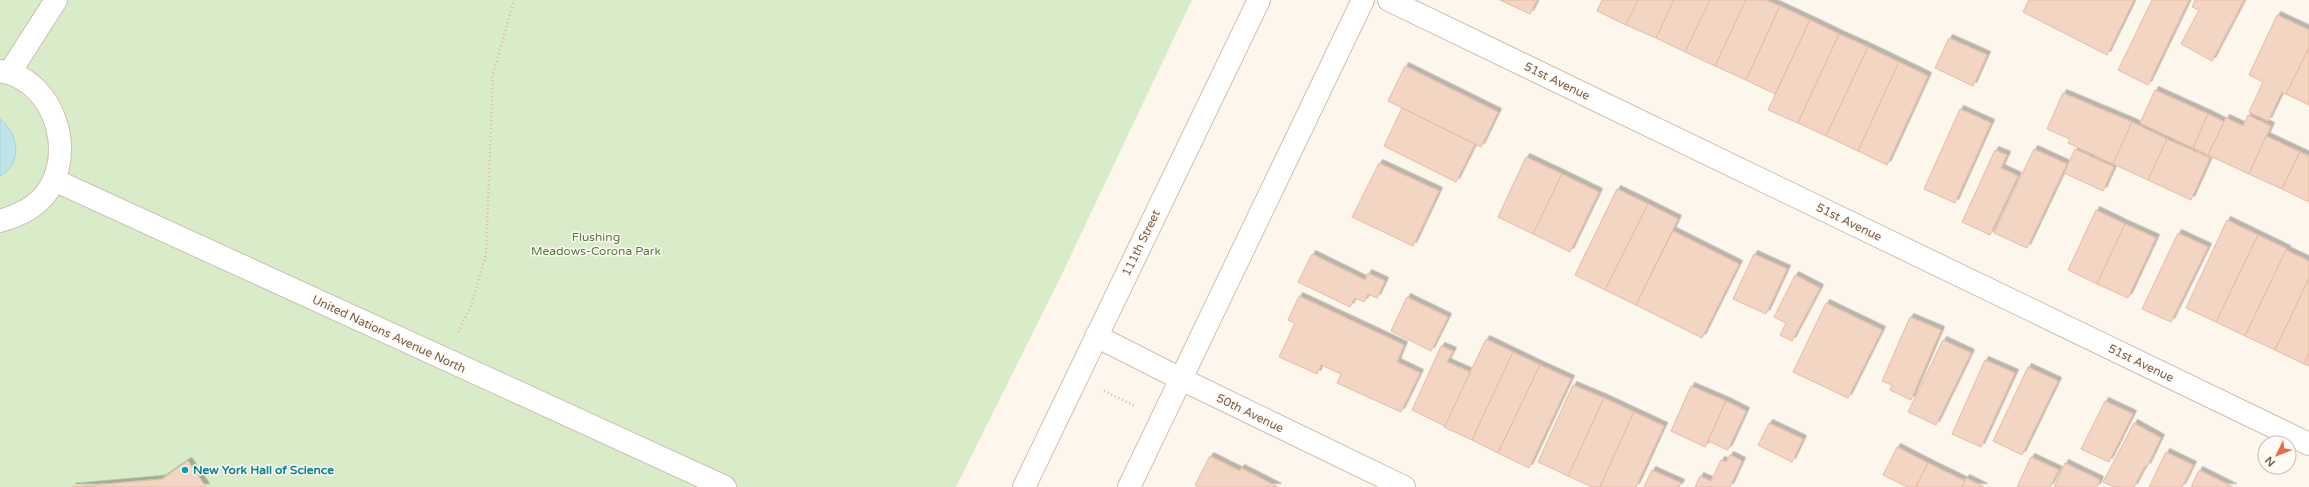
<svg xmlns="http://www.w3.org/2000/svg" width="2309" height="487" font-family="'Varela Round',sans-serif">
<defs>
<filter id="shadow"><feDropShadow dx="3.5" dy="-3.5" stdDeviation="0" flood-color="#0004"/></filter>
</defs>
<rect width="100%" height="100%" fill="#fdf6ec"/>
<!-- green -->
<path fill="#d8ecc9" d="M0 0H1192L1062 274 956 487H0Z"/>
<!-- water -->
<path fill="#bfe3e8" stroke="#a5d3da" d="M0 119C18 133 24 163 0 176Z"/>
<!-- building -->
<g fill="#f3d5c3" stroke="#e6bba3" filter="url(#shadow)">
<path d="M1500 0H1537L1530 14Z"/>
<path d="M1602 0H1638L1626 25 1597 11Z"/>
<path d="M1638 0H1674L1656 38 1626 25Z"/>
<path d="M1674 0H1710L1685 52 1656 38Z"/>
<path d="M1710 0H1746L1715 66 1685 52Z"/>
<path d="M1746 0H1766L1780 6 1746 80 1715 66Z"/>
<path d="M2029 0H2134L2107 55 2023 12Z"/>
<path d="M2152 0H2189L2148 85 2118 70Z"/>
<path d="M2195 0H2244L2212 61 2181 44 2199 10 2192 7Z"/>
<path d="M1780 6 1810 20 1775 94 1746 80Z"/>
<path d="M2277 15 2309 30V48L2286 94 2282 92 2268 121 2249 112 2263 82 2249 75Z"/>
<path d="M1810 20 1839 34 1798 123 1768 110Z"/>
<path d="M1839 34 1868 47 1826 136 1798 123Z"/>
<path d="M1949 38 1987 55 1973 86 1935 68Z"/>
<path d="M1868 47 1899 62 1858 151 1826 136Z"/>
<path d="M2309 48V105L2286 94Z"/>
<path d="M1899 62 1928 76 1887 165 1858 151Z"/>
<path d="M1405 66 1498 112 1481 147 1388 101Z"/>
<path d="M2155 90 2208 114 2193 148 2140 123Z"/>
<path d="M2063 93 2132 122 2113 164 2068 143 2070 139 2047 129Z"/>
<path d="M1402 108 1475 144 1456 182 1384 146Z"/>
<path d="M1960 109 1991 123 1955 203 1924 189Z"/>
<path d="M2208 114 2224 122 2208 155 2193 148Z"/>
<path d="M2248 115 2271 126 2249 174 2208 155 2226 118 2243 126Z"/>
<path d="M2132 122 2167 139 2148 180 2113 164Z"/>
<path d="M2266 136 2300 152 2282 189 2249 174Z"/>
<path d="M2167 139 2210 158 2191 200 2148 180Z"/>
<path d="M2034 149 2067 164 2027 248 1994 233Z"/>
<path d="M2075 149 2114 167 2103 191 2064 173Z"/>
<path d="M1995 150 2007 155 2001 168 2018 176 1990 235 1962 222Z"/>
<path d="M2300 152 2309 156V202L2282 189Z"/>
<path d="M1526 157 1562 174 1533 234 1498 217Z"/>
<path d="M1379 163 1439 191 1413 246 1352 217Z"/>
<path d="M1562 174 1599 192 1570 252 1533 234Z"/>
<path d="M1617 189 1648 204 1605 290 1575 275Z"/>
<path d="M1648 204 1678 219 1636 305 1605 290Z"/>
<path d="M2096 210 2125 224 2097 284 2068 270Z"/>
<path d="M2227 220 2258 235 2216 322 2186 308Z"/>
<path d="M2125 224 2156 238 2128 298 2097 284Z"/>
<path d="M1673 231 1739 264 1702 338 1636 305Z"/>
<path d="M2178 233 2208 247 2171 322 2142 309Z"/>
<path d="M2258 235 2287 249 2245 336 2216 322Z"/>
<path d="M2286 250 2309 261V278L2275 350 2245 336Z"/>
<path d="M1312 254 1365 280 1368 273 1385 281 1377 298 1368 294 1364 302 1355 298 1350 307 1298 282Z"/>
<path d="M1754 254 1787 269 1766 314 1733 299Z"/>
<path d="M1795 275 1820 288 1792 341 1780 335 1786 323 1774 317Z"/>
<path d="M2309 278V353L2304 364 2275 350Z"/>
<path d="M1299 296 1404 345 1397 362 1420 373 1401 412 1337 383 1341 374 1321 365 1317 374 1279 357 1295 323 1288 320Z"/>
<path d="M1407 297 1448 317 1431 351 1391 331Z"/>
<path d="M1826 303 1882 330 1848 398 1793 372Z"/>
<path d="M1910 317 1941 330 1911 400 1890 390 1892 385 1882 381Z"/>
<path d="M1486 339 1513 352 1472 440 1444 427Z"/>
<path d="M1943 340 1971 353 1936 425 1908 412Z"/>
<path d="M1441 346 1453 351 1447 362 1470 372 1445 426 1412 410Z"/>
<path d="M1513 352 1540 365 1498 453 1472 440Z"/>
<path d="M2309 353V366L2304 364Z"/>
<path d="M1985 360 2015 373 1981 447 1952 434Z"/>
<path d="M1540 365 1571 379 1529 468 1498 453Z"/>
<path d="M2028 367 2058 381 2022 455 1993 441Z"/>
<path d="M1573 385 1604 398 1568 476 1538 462Z"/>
<path d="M1691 386 1726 401 1705 447 1671 431Z"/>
<path d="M1604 398 1634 412 1600 487H1592L1568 476Z"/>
<path d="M1726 401 1746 411 1728 450 1708 441Z"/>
<path d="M2105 401 2133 414 2109 462 2081 449Z"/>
<path d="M1634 412 1664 426 1636 487H1600Z"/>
<path d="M1769 423 1803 439 1792 462 1758 445Z"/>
<path d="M2134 423 2161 438 2147 467 2145 466 2134 487H2114L2103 482Z"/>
<path d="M1897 447 1928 463 1916 487H1907L1883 475Z"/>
<path d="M2166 452 2193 465 2182 487H2149Z"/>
<path d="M1730 455 1742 461 1730 487H1695L1700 476 1711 481 1721 460 1726 462Z"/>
<path d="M1210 456 1240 471 1241 468 1278 487H1199L1195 485Z"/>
<path d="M2031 457 2059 470 2050 487H2017Z"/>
<path d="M188 461 206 487H72L162 479Z"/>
<path d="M1928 463 1965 481 1962 487H1916Z"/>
<path d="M2065 463 2100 480 2097 487H2054Z"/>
<path d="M1652 470 1681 483 1679 487H1644Z"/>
<path d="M2199 470 2233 487H2191Z"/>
<path d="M1966 478 1984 487H1962Z"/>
</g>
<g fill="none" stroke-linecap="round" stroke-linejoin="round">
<defs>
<g id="street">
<path d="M1389 0 2309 444"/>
<path d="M0 71C57 79 81 163 38 202 27 212 14 217 0 221"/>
<path d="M10 72 56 0"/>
<path d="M54 180 725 487"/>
<path d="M1096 336 1181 379 1404 487"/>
<path d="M1024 487 1259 0"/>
<path d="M1129 487 1363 0"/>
</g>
</defs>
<!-- street casing -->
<use href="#street" stroke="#d1beb0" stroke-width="24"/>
<!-- path -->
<g stroke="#d9b8a5" stroke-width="2.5" stroke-dasharray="1 3" stroke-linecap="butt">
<path d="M458 332 471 306 486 254 493 74 514 0"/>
<path d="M1104 391 1135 406"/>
</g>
<!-- street -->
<use href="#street" stroke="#fff" stroke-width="22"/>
</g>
<!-- markers -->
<circle fill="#0f9aa8" stroke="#fffaf3" stroke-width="1.5" cx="185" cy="470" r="4"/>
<g text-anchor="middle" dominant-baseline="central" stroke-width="3" stroke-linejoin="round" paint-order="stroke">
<!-- street labels -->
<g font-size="12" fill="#7a5c4d" stroke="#fffaf3">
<text transform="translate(1557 81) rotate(26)">51st Avenue</text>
<text transform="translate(1849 222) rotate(26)">51st Avenue</text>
<text transform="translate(1141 243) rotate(-64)">111th Street</text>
<text transform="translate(389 334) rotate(25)">United Nations Avenue North</text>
<text transform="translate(2141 363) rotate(26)">51st Avenue</text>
<text transform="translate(1250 413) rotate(26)">50th Avenue</text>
</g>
<!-- park labels -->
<g font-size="12" fill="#537a41" stroke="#fffaf3">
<text x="596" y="237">Flushing<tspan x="596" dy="14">Meadows-Corona Park</tspan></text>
</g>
<!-- culture labels -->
<g font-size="12" font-weight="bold" fill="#0d838f" stroke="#fffaf3" text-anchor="start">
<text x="193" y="470">New York Hall of Science</text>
</g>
</g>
<!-- north arrow -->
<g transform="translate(2277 455) rotate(227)"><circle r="19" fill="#fffaf3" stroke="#cabbb1"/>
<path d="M0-3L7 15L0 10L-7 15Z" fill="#e76f51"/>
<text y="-6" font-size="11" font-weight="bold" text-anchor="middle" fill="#7a5c4d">N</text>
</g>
</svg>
